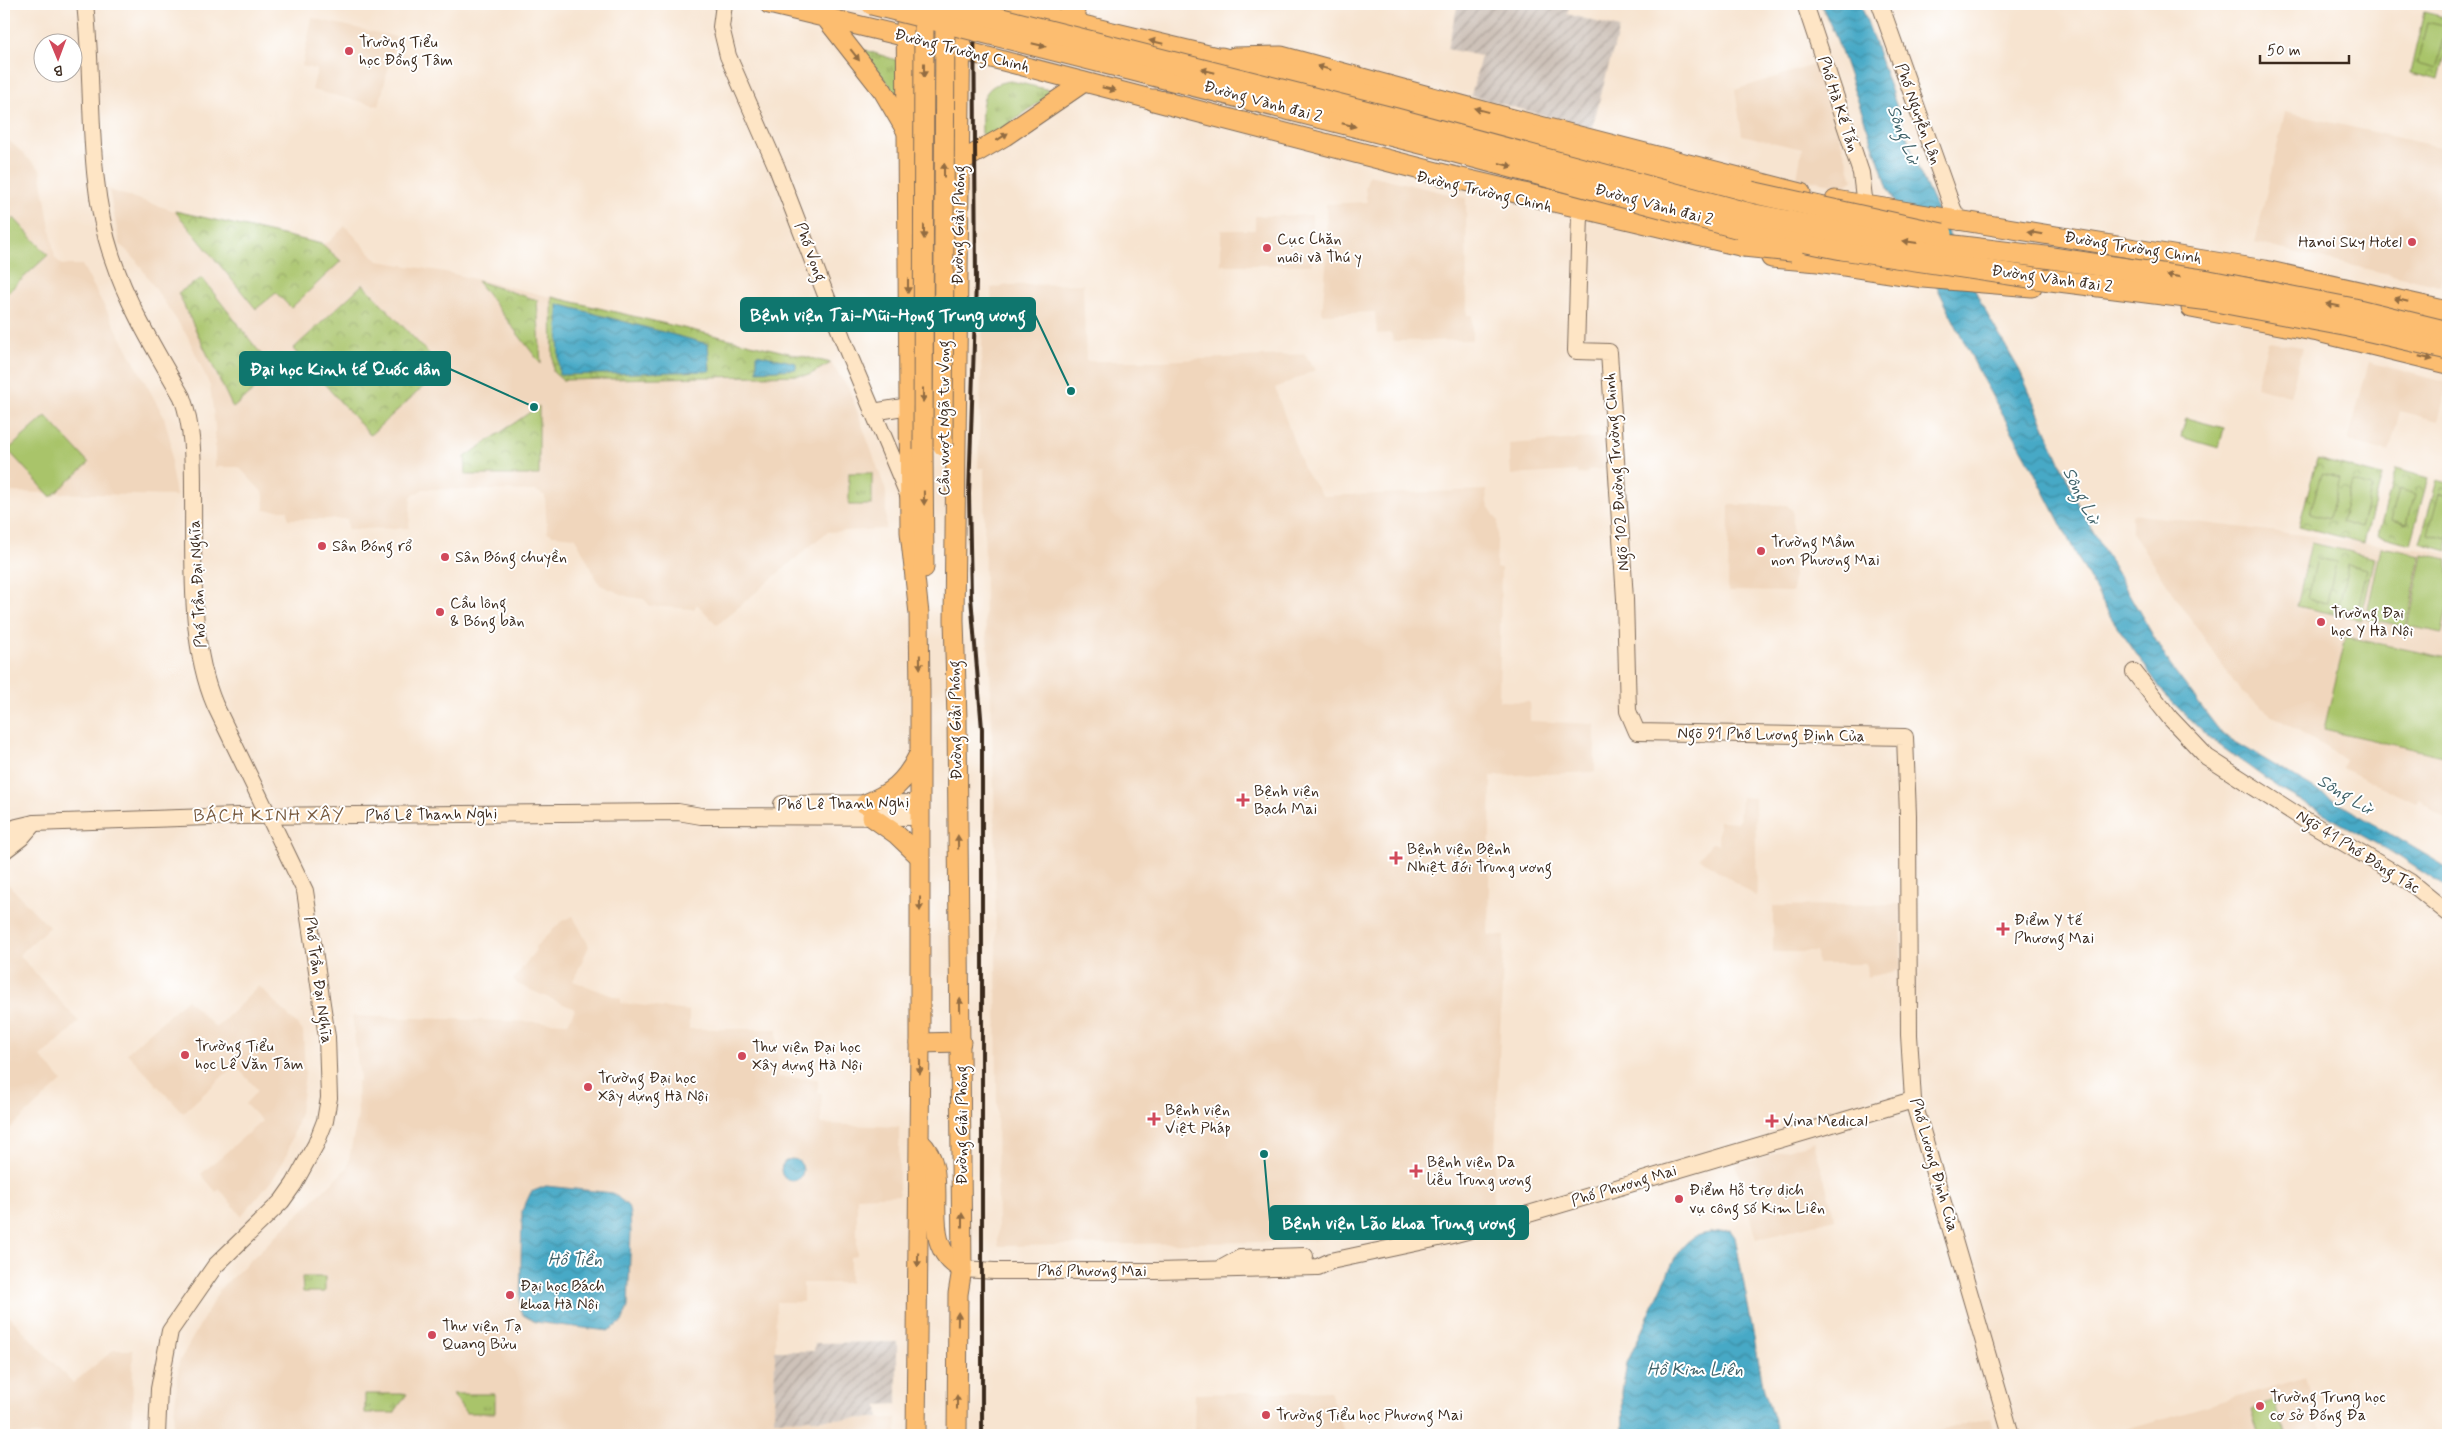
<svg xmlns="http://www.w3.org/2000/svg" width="2452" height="1439" font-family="Mynerve,sans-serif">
<defs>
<pattern id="industrial-furrows" width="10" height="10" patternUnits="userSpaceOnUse" patternTransform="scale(1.25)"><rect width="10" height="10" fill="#cec2b9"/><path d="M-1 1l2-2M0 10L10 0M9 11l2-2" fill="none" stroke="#a89e96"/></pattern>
<pattern id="grass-tufts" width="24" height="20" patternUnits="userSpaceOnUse" patternTransform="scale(1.25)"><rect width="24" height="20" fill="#a9c46a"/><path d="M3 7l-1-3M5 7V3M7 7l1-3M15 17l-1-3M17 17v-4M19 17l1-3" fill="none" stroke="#8b9f57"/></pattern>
<pattern id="park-crowns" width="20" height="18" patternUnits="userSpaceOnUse" patternTransform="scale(1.25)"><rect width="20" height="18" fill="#a9c46a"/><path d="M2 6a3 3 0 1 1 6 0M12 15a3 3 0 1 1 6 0" fill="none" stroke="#8b9f57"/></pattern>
<pattern id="water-waves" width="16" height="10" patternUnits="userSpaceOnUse" patternTransform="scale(1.25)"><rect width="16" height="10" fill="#47a9c6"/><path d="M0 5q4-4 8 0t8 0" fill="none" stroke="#3c8aa0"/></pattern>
</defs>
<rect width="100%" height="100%" fill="#fff"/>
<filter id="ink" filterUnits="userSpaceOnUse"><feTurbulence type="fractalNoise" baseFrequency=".02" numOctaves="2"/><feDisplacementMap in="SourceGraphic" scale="10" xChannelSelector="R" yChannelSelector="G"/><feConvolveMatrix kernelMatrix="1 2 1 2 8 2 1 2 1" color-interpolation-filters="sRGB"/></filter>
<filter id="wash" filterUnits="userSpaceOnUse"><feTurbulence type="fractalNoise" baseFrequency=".0096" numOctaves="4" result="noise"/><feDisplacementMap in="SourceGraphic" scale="20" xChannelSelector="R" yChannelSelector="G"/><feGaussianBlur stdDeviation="1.12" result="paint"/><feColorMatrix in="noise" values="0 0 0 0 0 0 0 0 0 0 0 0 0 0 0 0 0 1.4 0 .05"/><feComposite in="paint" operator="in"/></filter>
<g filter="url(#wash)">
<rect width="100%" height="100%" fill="#f7e4d0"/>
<!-- built -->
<g fill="#f0d6bc">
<path d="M312 18 396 37 379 106 312 90 317 70 302 66Z"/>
<path d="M1816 64 1853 179 1844 186 1797 178 1802 149 1742 135 1735 90Z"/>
<path d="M2285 112 2448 149V248L2440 286 2255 243Z"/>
<path d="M4 136 40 169 55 258 62 265H82L164 417 171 443V468L176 496 4 492Z"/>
<path d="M1369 175 1466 198 1467 315H1472V340L1393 341 1391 333 1377 334 1375 312 1322 314 1327 255 1326 204 1367 202 1365 188Z"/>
<path d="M109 190 175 211 322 244 329 242 345 226 378 261 445 272 831 363 849 389 886 491V529L827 532 717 625 697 604 694 609 650 606 644 599 629 597 600 585 575 537 553 535 547 532 545 496 536 491 423 489 411 497 409 528 348 529 347 519H288V510H264V494L239 467H215V426L210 386 188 337 136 260 120 244Z"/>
<path d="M1312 215V265H1221V230H1255V216Z"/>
<path d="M1083 284 1086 361H1161L1305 354 1316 370 1275 388 1303 468 1323 496 1486 490 1487 504 1498 521 1496 568H1501L1499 701 1529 702 1530 721 1595 724V772L1491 776 1488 935 1504 936 1493 1205 1409 1224 1313 1241 998 1246 995 824 990 667 985 619 984 468H978L983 316 992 308 991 288 1008 285Z"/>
<path d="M2268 342 2303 347 2290 396 2256 387Z"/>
<path d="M2369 362 2448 383 2438 421 2400 411 2389 452 2348 441Z"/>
<path d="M1604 437 1606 469 1588 470V473L1578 474 1577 471 1511 475 1509 444Z"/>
<path d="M1729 505H1787L1793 511V592L1728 591Z"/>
<path d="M2132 514 2448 553V822L2419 799 2416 803 2342 768 2345 759 2273 716 2240 691 2132 532Z"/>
<path d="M1741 797 1755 798 1757 897 1699 858 1712 843 1718 844 1719 821 1739 822Z"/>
<path d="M4 880 49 927 19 955 79 1022 41 1057 62 1081 4 1134Z"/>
<path d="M1902 904 1901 970 1867 977 1866 964H1817L1816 952H1773V906Z"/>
<path d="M573 916 589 946 573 981 621 999V1003L689 1011V1029H777V1077L818 1079V1092L822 1093 821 1124 899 1127V1195L857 1197V1256L850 1257V1283H803V1302H776L774 1405 775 1420 897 1418V1435H172L179 1362 220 1289 347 1168 358 1115 357 1081H360L352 1016 568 1023 575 1009 519 985 513 980 536 950 535 947 562 921Z"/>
<path d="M259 986 303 1031 305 1074 300 1113 286 1157 273 1179 241 1216 220 1189 216 1192 201 1174 262 1121 245 1104 258 1090 235 1065 183 1113 127 1053 187 999 216 1028Z"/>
<path d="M1814 1142 1835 1219 1756 1240 1736 1165Z"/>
<path d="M4 1311 73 1383 114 1350H133L132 1435H4Z"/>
<path d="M2306 1377 2323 1435H2105Z"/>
<path d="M1330 1391 1345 1435H1194L1195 1394Z"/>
<path d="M1990 1417 1995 1435H1924Z"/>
</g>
<!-- industrial -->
<g fill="url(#industrial-furrows)">
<path d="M1458 4H1570L1567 14 1619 28 1592 128 1471 96 1481 56 1447 49Z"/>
<path d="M897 1342V1404L878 1405 879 1418 774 1420 775 1351H814L815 1343Z"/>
</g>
<!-- grass -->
<g fill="url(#grass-tufts)" stroke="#727744">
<path d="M865 50 899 61V97L863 52Z"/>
<path d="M1011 81 1054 91 989 139 982 134C982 109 977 84 1011 81Z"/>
<rect x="849" y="473" width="23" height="32"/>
<path d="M302 1277H325V1292H303Z"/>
<path d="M365 1394H407L394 1413H365Z"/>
<path d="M453 1394H495V1413H466Z"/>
</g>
<!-- park -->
<g fill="url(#park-crowns)" stroke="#727744">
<path d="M2424 12 2448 18V42L2439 80 2410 73Z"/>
<path d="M175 211 322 244 341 261 291 308 276 293 256 309Z"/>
<path d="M202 278 275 372 233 408 178 293Z"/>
<path d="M477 281 537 300 541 364Z"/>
<path d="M363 284 443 369 370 435 293 349Z"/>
<path d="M552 297 831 363 809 375 562 380 553 372Z"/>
<path d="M539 406V475H466L465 457Z"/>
<path d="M2317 459 2382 476 2364 543 2299 526Z"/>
<path d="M2396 469 2428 478 2410 544 2378 535Z"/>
<path d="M2437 480 2448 483V551L2420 543Z"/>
<path d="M2311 543 2375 557 2361 620 2297 606Z"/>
</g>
<!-- pitch -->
<g fill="#a9c46a" stroke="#727744">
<path d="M2427 22 2447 27 2436 69 2417 64Z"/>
<path d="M14 218 48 255 4 296V228Z"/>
<path d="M46 416 89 463 51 497 8 450Z"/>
<path d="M2186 418 2224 428 2219 448 2181 437Z"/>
<path d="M2321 474 2340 478 2329 519 2310 514Z"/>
<path d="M2352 482 2372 487 2361 528 2341 522Z"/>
<path d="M2399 489 2415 494 2407 524 2391 520Z"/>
<path d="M2439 493 2448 495V539L2428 534Z"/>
<path d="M2381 547 2421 555 2406 627 2366 618Z"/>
<path d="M2423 554 2448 559V604L2442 633 2408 626Z"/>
<path d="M2317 558 2336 562 2327 603 2308 599Z"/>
<path d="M2348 565 2367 569 2358 610 2339 606Z"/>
<path d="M2346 637 2448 658V757L2324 729Z"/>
<path d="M2275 1401 2285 1435H2259L2251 1409Z"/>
</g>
<!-- water -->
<g fill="url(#water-waves)" stroke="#416a72">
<path d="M1821 4H1861L1919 171 1983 307 2020 371 2082 512 2170 665 2222 734 2448 868V889L2398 856 2280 789 2208 737 2165 695 2110 616 2077 556 2027 458 1983 380 1888 188 1837 40Z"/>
<path d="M558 304 708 344 710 371 559 375Z"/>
<path d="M757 354 796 363V369L757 371Z"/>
<circle cx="792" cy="1170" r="11"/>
<path d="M546 1186 613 1193 628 1206 630 1214 631 1232 628 1307 622 1322 608 1331 535 1322 523 1315 520 1310 522 1211 531 1192Z"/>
<path d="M1730 1230 1735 1237 1764 1390 1779 1435H1623L1622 1392 1627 1363 1676 1256C1692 1231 1702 1235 1730 1230Z"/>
</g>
</g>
<g filter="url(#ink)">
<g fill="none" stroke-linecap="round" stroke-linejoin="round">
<defs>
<g id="secondary">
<path d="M85 4C95 88 85 176 112 257 128 306 157 353 182 397 193 428 193 458 193 491 194 559 188 642 215 705L305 891 327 1037 329 1098 325 1121 316 1144 294 1184 282 1201 215 1266 170 1331 159 1389 157 1435"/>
<path d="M724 4 721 27 728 56 777 168 847 350 909 497"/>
<path d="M1805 4 1861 173 1865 206"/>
<path d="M1880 4 1953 209 1960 222"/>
<path d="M1580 214 1576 351 1609 352 1625 599 1628 711 1637 732 1905 737 1908 815 1909 1035 1913 1100 2011 1435"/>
<path d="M873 412 909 406"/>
<path d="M2134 672 2170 718 2207 757 2302 818 2410 882 2448 913"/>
<path d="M782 804 919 803"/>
<path d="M4 833 17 827 34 823 238 816 678 812 701 816 919 817"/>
<path d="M4 851 21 838 34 823"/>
<path d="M1222 1268 1240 1258 1305 1256"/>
<path d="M962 1269 994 1271H1156L1318 1267 1331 1261 1448 1236 1498 1223 1913 1100"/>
</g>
<g id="primary">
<path d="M769 4 961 50 1154 100 1167 101"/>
<path d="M906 4 910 532 919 614 920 691V1043L916 1435"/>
<path d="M995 4 1221 58 1233 64"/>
<path d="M1068 4 1080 24"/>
<path d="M825 17 883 91 907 132"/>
<path d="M1234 57 1281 56 1509 118 1801 193"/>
<path d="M960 162 1005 136 1084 82"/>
<path d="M1835 200 2265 270 2448 311"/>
<path d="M1771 258 1818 262 1923 278 2032 287"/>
<path d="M2191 308 2318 332 2448 364"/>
<path d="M923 449 924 568"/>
<path d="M865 804C891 794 906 781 918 756"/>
<path d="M872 817 896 834 919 856"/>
<path d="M920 1043 961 1042"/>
<path d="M920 1142C956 1174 912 1242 962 1269"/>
<path d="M957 1435 958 1294 962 1269 957 719 954 620 961 12"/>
</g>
<g id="highway">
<path d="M1221 58 1751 192"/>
<path d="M1154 100 1444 175 1744 246"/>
</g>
</defs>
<!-- secondary casing -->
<use href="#secondary" stroke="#7d6b5c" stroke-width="18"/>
<!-- primary casing -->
<use href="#primary" stroke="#7d6b5c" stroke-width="21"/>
<!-- highway casing -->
<use href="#highway" stroke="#7d6b5c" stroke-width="23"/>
<!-- secondary -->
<use href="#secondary" stroke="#fee5c5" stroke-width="16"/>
<!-- primary -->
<use href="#primary" stroke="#fcbd6f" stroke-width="19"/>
<!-- highway -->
<use href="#highway" stroke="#fcbd6f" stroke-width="21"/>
<!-- rail -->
<path stroke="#3b2a1e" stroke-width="4" d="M974 4 976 282 969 494 971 597 982 729V1435"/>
<defs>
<g id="primary-bridge">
<path d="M943 446 945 8"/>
<path d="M923 449 924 4"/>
</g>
<g id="highway-bridge">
<path d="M872 4 1433 146 1747 230 1842 249 2043 279 2210 300 2349 326 2448 349"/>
<path d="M943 4 1396 119 1750 214 1847 233 2045 257 2209 281 2354 309 2448 332"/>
<path d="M1751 192 1942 234"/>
<path d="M1744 246 1792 251"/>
</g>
</defs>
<!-- primary-bridge casing -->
<use href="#primary-bridge" stroke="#7d6b5c" stroke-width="21" stroke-linecap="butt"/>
<!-- highway-bridge casing -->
<use href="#highway-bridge" stroke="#7d6b5c" stroke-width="23" stroke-linecap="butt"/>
<!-- primary-bridge -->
<use href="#primary-bridge" stroke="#fcbd6f" stroke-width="19"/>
<!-- highway-bridge -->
<use href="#highway-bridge" stroke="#fcbd6f" stroke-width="21"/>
</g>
<!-- one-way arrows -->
<defs><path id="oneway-solid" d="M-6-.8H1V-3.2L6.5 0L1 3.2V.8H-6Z" transform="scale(1.25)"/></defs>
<g fill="#926c42">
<use href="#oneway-solid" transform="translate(1156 42) rotate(-167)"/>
<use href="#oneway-solid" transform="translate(1039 45) rotate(14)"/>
<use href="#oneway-solid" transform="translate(855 55) rotate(52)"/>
<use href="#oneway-solid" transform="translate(1324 68) rotate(-164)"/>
<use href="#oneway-solid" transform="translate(924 70) rotate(90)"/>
<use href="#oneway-solid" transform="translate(1208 71) rotate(-166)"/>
<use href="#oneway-solid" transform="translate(1109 89) rotate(14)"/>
<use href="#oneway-solid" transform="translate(1481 110) rotate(-165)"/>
<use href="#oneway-solid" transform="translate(1349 125) rotate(14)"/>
<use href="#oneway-solid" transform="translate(1002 137) rotate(-33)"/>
<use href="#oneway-solid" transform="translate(1506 165) rotate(15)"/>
<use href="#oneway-solid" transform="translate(944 170) rotate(-90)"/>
<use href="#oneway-solid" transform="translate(924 232) rotate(90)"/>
<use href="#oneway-solid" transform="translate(2035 233) rotate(-171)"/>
<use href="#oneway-solid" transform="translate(1910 242) rotate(-172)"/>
<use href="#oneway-solid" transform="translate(2173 276) rotate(-172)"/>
<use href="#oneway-solid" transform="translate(908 286) rotate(90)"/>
<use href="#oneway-solid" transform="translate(2401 300) rotate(-166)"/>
<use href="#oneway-solid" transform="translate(2333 305) rotate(-169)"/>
<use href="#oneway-solid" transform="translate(2426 358) rotate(14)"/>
<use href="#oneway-solid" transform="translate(923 395) rotate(90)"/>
<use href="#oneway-solid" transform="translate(924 498) rotate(89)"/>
<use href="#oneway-solid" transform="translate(920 662) rotate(89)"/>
<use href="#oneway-solid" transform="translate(958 842) rotate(-91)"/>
<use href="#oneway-solid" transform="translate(920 904) rotate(90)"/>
<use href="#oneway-solid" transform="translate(960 1005) rotate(-91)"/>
<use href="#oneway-solid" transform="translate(920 1067) rotate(91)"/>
<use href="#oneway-solid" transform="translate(962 1220) rotate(-90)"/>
<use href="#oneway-solid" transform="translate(918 1260) rotate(91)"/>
<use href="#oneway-solid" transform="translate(958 1319) rotate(-89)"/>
<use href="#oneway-solid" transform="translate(957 1402) rotate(-90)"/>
</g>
</g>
<!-- markers -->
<g fill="#d1495b" stroke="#fff" stroke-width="2">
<circle cx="349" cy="51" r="5"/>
<circle cx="2412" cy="242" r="5"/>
<circle cx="1267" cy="248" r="5"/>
<circle cx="322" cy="546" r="5"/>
<circle cx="1761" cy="551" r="5"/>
<circle cx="445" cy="557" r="5"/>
<circle cx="440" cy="612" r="5"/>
<circle cx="2321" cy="622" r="5"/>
<path d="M1240.5 792.5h5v5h5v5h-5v5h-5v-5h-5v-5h5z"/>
<path d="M1393.5 850.5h5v5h5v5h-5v5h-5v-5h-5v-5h5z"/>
<path d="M2000.5 921.5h5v5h5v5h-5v5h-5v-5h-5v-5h5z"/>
<circle cx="185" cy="1055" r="5"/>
<circle cx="742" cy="1056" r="5"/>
<circle cx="588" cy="1087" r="5"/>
<path d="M1151.5 1111.5h5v5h5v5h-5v5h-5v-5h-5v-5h5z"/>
<path d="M1769.5 1113.5h5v5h5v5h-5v5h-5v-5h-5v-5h5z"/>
<path d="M1413.5 1163.5h5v5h5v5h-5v5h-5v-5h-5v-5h5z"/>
<circle cx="1679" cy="1199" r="5"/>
<circle cx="510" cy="1295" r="5"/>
<circle cx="432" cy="1335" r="5"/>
<circle cx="2260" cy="1406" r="5"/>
<circle cx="1266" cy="1415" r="5"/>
</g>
<g text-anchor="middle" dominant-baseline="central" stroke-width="4" stroke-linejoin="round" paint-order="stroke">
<!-- poi labels -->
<g font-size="16" fill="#3b2a1e" stroke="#fff" text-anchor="start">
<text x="359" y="42">Trường Tiểu<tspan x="359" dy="18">học Đồng Tâm</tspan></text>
<text x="1277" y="239">Cục Chăn<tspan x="1277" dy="18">nuôi và Thú y</tspan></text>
<text x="2402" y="242" text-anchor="end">Hanoi Sky Hotel</text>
<text x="1771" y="542">Trường Mầm<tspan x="1771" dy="18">non Phương Mai</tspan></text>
<text x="332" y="546">Sân Bóng rổ</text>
<text x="455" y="557">Sân Bóng chuyền</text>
<text x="450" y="603">Cầu lông<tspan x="450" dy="18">&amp; Bóng bàn</tspan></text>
<text x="2331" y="613">Trường Đại<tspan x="2331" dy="18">học Y Hà Nội</tspan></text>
<text x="1254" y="791">Bệnh viện<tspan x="1254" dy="18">Bạch Mai</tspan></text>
<text x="1407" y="849">Bệnh viện Bệnh<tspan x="1407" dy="18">Nhiệt đới Trung ương</tspan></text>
<text x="2014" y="920">Điểm Y tế<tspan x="2014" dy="18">Phương Mai</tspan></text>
<text x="195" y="1046">Trường Tiểu<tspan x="195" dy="18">học Lê Văn Tám</tspan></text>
<text x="752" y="1047">Thư viện Đại học<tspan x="752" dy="18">Xây dựng Hà Nội</tspan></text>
<text x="598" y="1078">Trường Đại học<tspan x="598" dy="18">Xây dựng Hà Nội</tspan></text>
<text x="1165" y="1110">Bệnh viện<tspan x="1165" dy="18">Việt Pháp</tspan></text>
<text x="1783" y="1121">Vina Medical</text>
<text x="1427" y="1162">Bệnh viện Da<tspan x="1427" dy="18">liễu Trung ương</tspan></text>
<text x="1689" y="1190">Điểm Hỗ trợ dịch<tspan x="1689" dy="18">vụ công số Kim Liên</tspan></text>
<text x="520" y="1286">Đại học Bách<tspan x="520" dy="18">khoa Hà Nội</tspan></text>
<text x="442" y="1326">Thư viện Tạ<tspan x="442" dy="18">Quang Bửu</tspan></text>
<text x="2270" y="1397">Trường Trung học<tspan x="2270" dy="18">cơ sở Đống Đa</tspan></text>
<text x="1276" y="1415">Trường Tiểu học Phương Mai</text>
</g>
<!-- street labels -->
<g font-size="16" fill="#3b2a1e" stroke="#fff">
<text transform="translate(962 51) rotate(14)">Đường Trường Chinh</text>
<text transform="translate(1263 102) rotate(15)">Đường Vành đai 2</text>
<text transform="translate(1838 104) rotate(72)">Phố Hà Kế Tấn</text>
<text transform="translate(1918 114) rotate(70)">Phố Nguyễn Lân</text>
<text transform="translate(1484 192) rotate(13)">Đường Trường Chinh</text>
<text transform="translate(1654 205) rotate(15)">Đường Vành đai 2</text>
<text transform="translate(959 225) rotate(-89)">Đường Giải Phóng</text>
<text transform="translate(2133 248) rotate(9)">Đường Trường Chinh</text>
<text transform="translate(810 252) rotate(69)">Phố Vọng</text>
<text transform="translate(2052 279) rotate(8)">Đường Vành đai 2</text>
<text transform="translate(944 418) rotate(-90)">Cầu vượt Ngã tư Vọng</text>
<text transform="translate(1617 472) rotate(-94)">Ngõ 102 Đường Trường Chinh</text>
<text transform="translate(198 584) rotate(-93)">Phố Trần Đại Nghĩa</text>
<text transform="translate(956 720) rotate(-91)">Đường Giải Phóng</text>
<text transform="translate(1771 735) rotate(1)">Ngõ 91 Phố Lương Định Của</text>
<text transform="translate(843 804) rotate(-1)">Phố Lê Thanh Nghị</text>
<text transform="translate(431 815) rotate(-1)">Phố Lê Thanh Nghị</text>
<text transform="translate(2358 852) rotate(32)">Ngõ 41 Phố Đông Tác</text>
<text transform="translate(318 980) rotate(82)">Phố Trần Đại Nghĩa</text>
<text transform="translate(962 1125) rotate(-90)">Đường Giải Phóng</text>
<text transform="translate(1934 1165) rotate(74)">Phố Lương Định Của</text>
<text transform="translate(1624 1186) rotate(-17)">Phố Phương Mai</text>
<text x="1092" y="1271">Phố Phương Mai</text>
</g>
<!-- water labels -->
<g font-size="18" font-style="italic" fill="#40636a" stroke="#fff">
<text transform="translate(1903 135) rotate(69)">Sông Lừ</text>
<text transform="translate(2081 496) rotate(63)">Sông Lừ</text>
<text transform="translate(2345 795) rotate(31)">Sông Lừ</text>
<text x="575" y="1260">Hồ Tiền</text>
<text x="1695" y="1370">Hồ Kim Liên</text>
</g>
<!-- neighbourhood labels -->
<g font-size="18" letter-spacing="1" fill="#785a3e" stroke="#fff">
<text x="269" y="816">BÁCH KINH XÂY</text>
</g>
</g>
<!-- callouts -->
<path fill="none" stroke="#0f766e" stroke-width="2" d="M1071 391L1035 315M534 407L450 369M1264 1154L1270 1222"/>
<g fill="#0f766e" stroke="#fff" stroke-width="2">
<circle cx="1071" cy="391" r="5"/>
<circle cx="534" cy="407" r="5"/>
<circle cx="1264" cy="1154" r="5"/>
</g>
<g fill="#0f766e" stroke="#0f766e" stroke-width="2">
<rect x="741" y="298" width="294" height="33" rx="5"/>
<rect x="240" y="352" width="210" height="33" rx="5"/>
<rect x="1270" y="1206" width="258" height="33" rx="5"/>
</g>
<g font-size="18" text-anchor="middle" font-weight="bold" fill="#fff">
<text x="888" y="321">Bệnh viện Tai-Mũi-Họng Trung ương</text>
<text x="345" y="375">Đại học Kinh tế Quốc dân</text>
<text x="1399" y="1229">Bệnh viện Lão khoa Trung ương</text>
</g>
<!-- margin -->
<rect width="2452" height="1439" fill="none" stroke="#fff" stroke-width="20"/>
<!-- north arrow -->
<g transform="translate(58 58) rotate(179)"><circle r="24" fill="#ffffff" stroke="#b1aaa5"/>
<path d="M0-4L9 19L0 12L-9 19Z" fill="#d1495b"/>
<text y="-8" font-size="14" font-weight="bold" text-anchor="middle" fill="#3b2a1e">B</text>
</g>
<!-- scale -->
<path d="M2260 55v8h89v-8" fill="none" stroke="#3b2a1e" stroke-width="2.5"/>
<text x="2267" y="55" font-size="15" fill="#3b2a1e" stroke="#ffffff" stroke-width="4" paint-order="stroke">50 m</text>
</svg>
